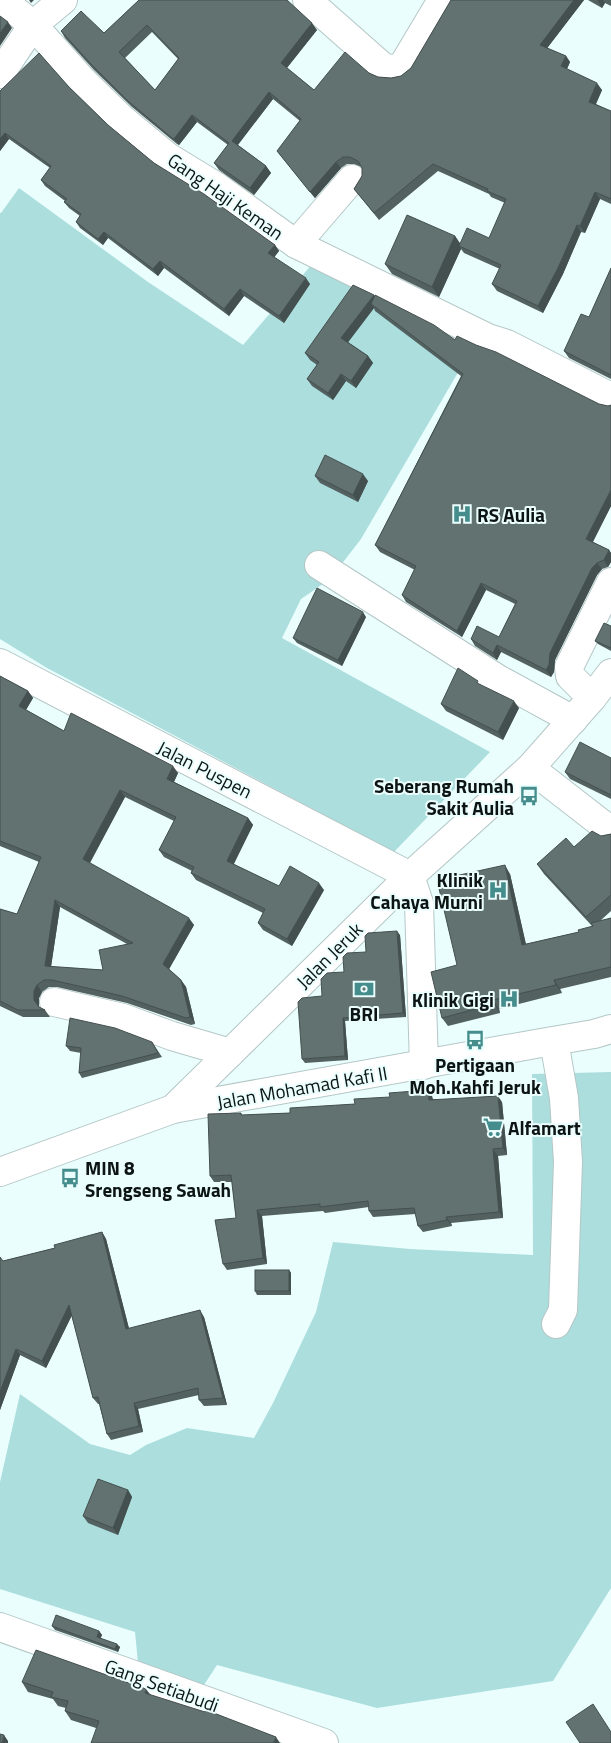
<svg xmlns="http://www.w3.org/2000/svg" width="611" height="1743" font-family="'Titillium Web',sans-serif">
<rect width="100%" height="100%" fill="#ebfefe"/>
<!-- green -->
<g fill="#abdedd">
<path d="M19 188 148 282 243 345 319 256 467 357 361 539 330 579 301 599 282 638 490 752 394 852 47 668 0 639V213H1Z"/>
<path d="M611 1072V1588L553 1681 377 1708 217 1665 202 1688 138 1663 135 1632 0 1589V1482L20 1394 90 1444 130 1455 146 1445 187 1428 254 1438 273 1403 316 1312 333 1242 410 1249 533 1255 532 1074Z"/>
</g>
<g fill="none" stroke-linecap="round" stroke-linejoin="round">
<defs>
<g id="minor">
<path d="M2 0 33 25 83 81 122 119 168 157 217 187 296 244 488 338 507 344 611 397"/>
<path d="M307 0 384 68 393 69 402 67 442 0"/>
<path d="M0 74 33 25 63 0"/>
<path d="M296 244 352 179"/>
<path d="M319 565 498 679 573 720"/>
<path d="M0 663 410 876 419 903 424 1065"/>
<path d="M592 698 570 676 569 667 611 582"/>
<path d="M530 768 611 831"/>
<path d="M54 1002 123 1018 172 1036 230 1053"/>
<path d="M554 1041 564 1098 568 1162 563 1310 556 1324"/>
<path d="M173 1109 410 876 530 768 592 698 611 673"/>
<path d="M0 1627 324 1743"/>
</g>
<path id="major" d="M0 1172 173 1109 541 1043 594 1034 611 1029"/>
</defs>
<!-- minor casing -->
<use href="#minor" stroke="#b4c7c6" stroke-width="30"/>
<!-- major casing -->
<use href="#major" stroke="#b4c7c6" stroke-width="30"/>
<!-- minor -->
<use href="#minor" stroke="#fff" stroke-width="28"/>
<!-- major -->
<use href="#major" stroke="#fff" stroke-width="28"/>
</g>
<!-- wall -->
<g fill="#536261" fill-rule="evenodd">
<path d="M139 0 317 30 287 68 314 90 369 73 378 77 391 78 401 76 411 68 451 0H584L547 48 566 56 570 62 567 69 602 90 596 104 611 111V204L600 199 585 233 581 232 563 274 543 313 497 291 492 284 500 269 464 253 461 249 439 297 392 274 385 264 455 236 460 244 489 238 505 203 491 197 489 194 438 171 379 220 354 189 362 176V167L354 164H347L341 168 315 198 277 151 300 121 273 99 238 145 266 166 271 173 254 195 219 170 214 163 228 145 197 122 179 145 177 144 132 107 94 70 65 38 61 31 104 33ZM152 32 178 59 155 90 125 58Z"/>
<path d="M588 0H611V6L605 3 602 8Z"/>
<path d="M68 86 108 125 154 163 275 245 279 251 274 257 310 284 284 323 244 296 229 316 164 268 158 276 108 238 103 245 80 228 76 222 80 216 69 208 64 202 65 201 45 186 41 180 50 168 9 139 0 151V91Z"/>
<path d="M611 268V379L569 358 564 351 589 317Z"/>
<path d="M374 296 455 340 599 404 608 406 611 405V506L593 542 609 550 611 553V562L608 567 602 569 597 575 555 660 554 672 551 677 501 652 497 660 475 646 471 639 499 637 515 604 486 590 462 637 406 602 402 595 415 570 380 552 375 545 461 376 375 311 374 308 348 342 368 356 373 363 356 388 346 381 333 400 312 386 307 379 317 365 310 360 305 353Z"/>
<path d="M315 476 368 481 358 502 320 483Z"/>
<path d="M366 617 342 666 297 643 293 638Z"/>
<path d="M611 626V651L598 644 595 641Z"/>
<path d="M0 676 28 691 33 698 26 710 64 731 178 773 174 782 248 818 253 825 233 864 279 886 324 890 292 946 263 930 258 923 263 913 196 880 191 873 192 871 164 857 159 850 174 821 125 797 90 863 194 925 169 969 181 980 186 987 195 1024 191 1025 127 1003 57 987H49L42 992 39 998V1007L45 1010 50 1017H23L0 1006V909L17 914 39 862 0 846ZM60 907 127 944 103 970 51 967Z"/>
<path d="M441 704 519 708 503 740 446 711Z"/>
<path d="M611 758V799L570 779 565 772Z"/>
<path d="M611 834V911L600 921 611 918V977L560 989 562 993 499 1009 500 1013 448 1026 442 1018 457 965 510 874 526 944 579 932 592 926 544 874 537 864 574 847 601 836Z"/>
<path d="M400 935 406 1017 345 1021 348 1060 305 1063 302 1059 322 996 344 972 366 952Z"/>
<path d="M152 1042 162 1057 82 1078 79 1073 81 1053 70 1051 66 1046Z"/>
<path d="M432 1096 433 1099 502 1102 507 1155 498 1156 503 1218 451 1223 452 1226 423 1232 418 1226 416 1214 373 1217 369 1211V1207L325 1213 323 1211 262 1216 267 1264 227 1270 223 1264 236 1218 232 1182H214L210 1176 241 1113 242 1115 290 1113 355 1104Z"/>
<path d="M102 1232 106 1239 129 1329 204 1317 227 1405 204 1406 199 1400V1395L138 1409 143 1432 111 1440 107 1434 99 1404H98L93 1398 72 1315 46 1368 20 1355 0 1410 3 1261 55 1248Z"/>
<path d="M289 1270 291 1273V1295H257L255 1291Z"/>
<path d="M128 1490 132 1497 118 1535 88 1523 83 1516Z"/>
<path d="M52 1626 99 1631 102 1635 100 1638 120 1647 118 1652 55 1630Z"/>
<path d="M22 1682 150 1695 276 1737 96 1728 71 1720 65 1711 66 1708 58 1706 53 1699 28 1692Z"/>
</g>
<!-- shaded-wall -->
<g fill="#44504f">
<path d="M29 0H34L31 3Z"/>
<path d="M574 0H584L545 51 540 45Z"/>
<path d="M598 0H603L605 3 602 8 598 1Z"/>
<path d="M8 22 12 28 0 46V33Z"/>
<path d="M312 23 317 30 285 70 281 63Z"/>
<path d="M566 56 570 62 565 73 561 66Z"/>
<path d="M597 83 602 90 594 108 589 102Z"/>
<path d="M269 92 273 99 236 147 232 141Z"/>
<path d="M192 115 197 122 179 145 174 139Z"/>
<path d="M5 133 9 139 0 151V139Z"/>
<path d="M336 162 341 168 315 198 310 192Z"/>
<path d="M266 166 271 173 254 195 250 188Z"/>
<path d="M595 192 600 199 585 233 580 226Z"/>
<path d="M577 225 581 232 563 274 543 313 538 306Z"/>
<path d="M104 232 108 238 103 245 98 239Z"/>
<path d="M455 236 462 246H459L461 249 439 297 432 287Z"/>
<path d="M275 245 279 251 273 259 268 253Z"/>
<path d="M160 261 164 268 158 276 153 269Z"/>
<path d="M306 278 310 284 284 323 279 316Z"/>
<path d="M240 289 244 296 229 316 224 309Z"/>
<path d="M374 295 379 302 371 304 374 308 346 345 341 338Z"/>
<path d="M368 356 373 363 356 388 351 381Z"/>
<path d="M341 374 346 381 333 400 328 393Z"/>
<path d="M363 474 368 481 358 502 353 495Z"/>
<path d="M611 490V506L591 545 586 539Z"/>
<path d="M609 550 611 553V562L608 567 604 560Z"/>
<path d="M597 563 602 569 597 575 555 660 554 672 551 677 546 670 550 653 592 568Z"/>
<path d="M481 583 486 590 462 637 457 631Z"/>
<path d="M363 612 366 617 342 666 338 660Z"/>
<path d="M497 645 501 652 497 660 493 653Z"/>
<path d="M28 691 33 698 24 713 19 706Z"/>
<path d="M514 701 519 708 503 740 498 732Z"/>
<path d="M173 766 178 773 172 786 167 779Z"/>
<path d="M120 790 125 797 88 866 83 859Z"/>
<path d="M248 818 253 825 232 868 227 861Z"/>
<path d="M505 865 510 874 528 954 522 945Z"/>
<path d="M319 883 324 890 292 946 287 939Z"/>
<path d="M55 900 60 907 50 973 45 966Z"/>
<path d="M189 918 194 925 168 971 163 964Z"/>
<path d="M397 931 400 935 406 1017 403 1013Z"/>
<path d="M181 980 186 987 195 1024 190 1017Z"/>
<path d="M554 980 560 989 562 993 556 985Z"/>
<path d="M37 985 42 992 39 998V1007L34 1000V991Z"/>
<path d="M493 1000 499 1009 500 1013 494 1004Z"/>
<path d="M343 1018 345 1021 348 1060 345 1056Z"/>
<path d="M428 1090 432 1096 433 1106 429 1100Z"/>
<path d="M498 1096 502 1102 507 1155 503 1148Z"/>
<path d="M493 1149 498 1156 503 1218 499 1212Z"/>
<path d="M257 1210 262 1216 267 1264 263 1258Z"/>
<path d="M446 1217 451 1223 452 1226 447 1220Z"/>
<path d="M102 1232 106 1239 131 1336 126 1329Z"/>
<path d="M289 1270 291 1273V1295L289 1291Z"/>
<path d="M69 1305 74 1311 46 1368 42 1361Z"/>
<path d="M200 1310 204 1317 227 1405 223 1398Z"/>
<path d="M16 1349 20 1355 0 1410V1392Z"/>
<path d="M134 1403 138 1409 143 1432 139 1426Z"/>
<path d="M128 1490 132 1497 118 1535 113 1528Z"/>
<path d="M99 1631 102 1635 100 1640 97 1637Z"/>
<path d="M117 1644 120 1647 118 1652 115 1649Z"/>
<path d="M146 1689 153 1698 145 1693Z"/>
<path d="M4 1735 8 1741V1743H2Z"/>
<path d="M276 1737 280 1743H273Z"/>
</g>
<!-- building -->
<g fill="#617271" stroke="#44504f" fill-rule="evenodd">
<path d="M139 0H287L312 23 281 63 314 90 345 52 369 73 378 77 391 78 401 76 411 68 451 0H574L540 45 566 56 561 66 597 83 589 102 611 111V199L595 192 580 226 577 225 558 268 538 306 492 284 501 265 459 246 467 228 489 238 506 199 487 191 488 189 433 164 374 213 354 189 362 176V168L358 161 350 157H343L336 162 310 192 277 151 301 119 269 92 232 141 266 166 250 188 214 163 229 143 192 115 174 139 172 138 128 101 90 63 61 31 81 11 104 33ZM147 25 179 58 155 90 119 52Z"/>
<path d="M0 16 8 22 0 33Z"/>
<path d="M39 53 68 86 108 125 154 163 204 194 275 245 268 253 306 278 279 316 240 289 224 309 160 261 153 269 104 232 98 239 76 222 81 214 64 202 67 199 41 180 51 166 5 133 0 139V91Z"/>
<path d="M407 215 455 236 432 287 385 264Z"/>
<path d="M611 268V375L564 351 581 314 589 317Z"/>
<path d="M353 285 374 295 341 338 368 356 351 381 341 374 328 393 307 379 319 362 305 353Z"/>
<path d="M375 295 434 325 455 340 457 336 476 345 496 352 599 404 608 406 611 405V490L586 539 609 550 604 560 597 563 592 568 550 653 549 665 546 670 497 645 493 653 471 639 477 626 499 637 517 601 481 583 457 631 402 595 416 566 375 545 463 374 371 304Z"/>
<path d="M325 455 363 474 353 495 315 476Z"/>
<path d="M317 588 363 612 338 660 293 638Z"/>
<path d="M604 623 611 626V648L595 641Z"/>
<path d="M458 668 478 681 477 683 514 701 498 732 441 704Z"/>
<path d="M0 676 28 691 19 706 64 731 71 713 173 766 167 779 248 818 227 861 279 886 290 866 319 883 287 939 258 923 265 909 191 873 194 867 159 850 176 817 120 790 83 859 189 918 163 964 181 980 190 1017 186 1018 122 996 52 980H44L37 985 34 991V1000L39 1007 45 1010H18L0 1001V909L17 914 41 857 0 841ZM55 900 133 943 99 950 103 970 45 966Z"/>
<path d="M580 742 611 758V795L565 772Z"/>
<path d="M592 831 601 836 611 834V895L586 917 537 864 566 838 574 847Z"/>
<path d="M505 865 522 945 579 932 578 930 593 926 591 923 611 918V967L554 980 556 985 493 1000 494 1004 442 1018 431 972 457 965 437 880Z"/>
<path d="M397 931 403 1013 343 1018 345 1056 302 1059 298 1002 302 998 322 996 321 979 327 973 344 972 343 957 347 953 366 952 365 936 368 933Z"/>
<path d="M70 1018 115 1028 152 1042 158 1053 79 1073 81 1048 66 1046Z"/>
<path d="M428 1090 429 1100 498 1096 503 1148 493 1149 499 1212 446 1217 447 1220 418 1226 414 1208 369 1211 368 1201 320 1207V1204L257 1210 263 1258 223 1264 215 1220 236 1218 231 1175 210 1176 208 1114 241 1113V1115L290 1113V1108L355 1104 354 1099 390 1097 389 1093Z"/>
<path d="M102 1232 126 1329 200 1310 223 1398 199 1400 198 1388 134 1403 139 1426 107 1434 98 1397 93 1398 69 1305 42 1361 16 1349 0 1392V1257L3 1261 55 1248 54 1245Z"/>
<rect x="255" y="1270" width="34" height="21"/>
<path d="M98 1479 128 1490 113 1528 83 1516Z"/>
<path d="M56 1615 99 1631 97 1637 117 1644 115 1649 52 1626Z"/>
<path d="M36 1650 146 1689 145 1693 205 1712 206 1710 276 1737 273 1743H91L99 1721 65 1711 68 1701 51 1697 53 1692 22 1682Z"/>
<path d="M593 1704 611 1732V1742L610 1743H580L566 1722Z"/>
<path d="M0 1734 4 1735 2 1743H0Z"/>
</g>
<!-- icons -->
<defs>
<symbol id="hospital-bare" viewBox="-9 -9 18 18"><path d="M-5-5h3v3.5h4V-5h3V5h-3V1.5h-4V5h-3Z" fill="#458d8d" stroke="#ebfefe" stroke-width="2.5" paint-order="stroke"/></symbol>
<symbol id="bus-bare" viewBox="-9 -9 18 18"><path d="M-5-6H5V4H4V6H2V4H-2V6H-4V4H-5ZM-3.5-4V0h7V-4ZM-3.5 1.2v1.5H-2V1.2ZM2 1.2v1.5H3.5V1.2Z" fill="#458d8d" stroke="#ebfefe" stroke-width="2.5" paint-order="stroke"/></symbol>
<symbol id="bank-bare" viewBox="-9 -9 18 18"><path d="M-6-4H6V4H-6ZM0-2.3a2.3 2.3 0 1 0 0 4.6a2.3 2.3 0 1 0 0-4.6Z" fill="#458d8d" stroke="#ebfefe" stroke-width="2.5" paint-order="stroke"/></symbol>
<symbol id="supermarket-bare" viewBox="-9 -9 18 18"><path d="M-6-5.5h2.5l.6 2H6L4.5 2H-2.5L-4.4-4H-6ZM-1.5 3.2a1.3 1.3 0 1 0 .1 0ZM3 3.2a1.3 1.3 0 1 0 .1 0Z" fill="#458d8d" stroke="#ebfefe" stroke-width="2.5" paint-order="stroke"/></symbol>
</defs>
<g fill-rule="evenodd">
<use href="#hospital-bare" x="448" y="500" width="28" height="28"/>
<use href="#bus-bare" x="515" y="782" width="28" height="28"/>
<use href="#hospital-bare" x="484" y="876" width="28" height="28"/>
<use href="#bank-bare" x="350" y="975" width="28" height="28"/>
<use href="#hospital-bare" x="495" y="985" width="28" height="28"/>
<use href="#bus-bare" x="461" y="1026" width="28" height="28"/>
<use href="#supermarket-bare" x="479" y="1113" width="28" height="28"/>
<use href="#bus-bare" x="56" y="1164" width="28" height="28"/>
</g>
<g text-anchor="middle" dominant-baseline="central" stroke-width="4" stroke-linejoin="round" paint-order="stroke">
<!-- street labels -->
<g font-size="19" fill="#0d1414" stroke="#ebfefe">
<text transform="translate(226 196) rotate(35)">Gang Haji Keman</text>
<text transform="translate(205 769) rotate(27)">Jalan Puspen</text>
<text transform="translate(329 955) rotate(-45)">Jalan Jeruk</text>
<text transform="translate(302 1087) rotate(-10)">Jalan Mohamad Kafi II</text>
<text transform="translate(162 1685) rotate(20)">Gang Setiabudi</text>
</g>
<!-- poi labels -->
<g font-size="19" font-weight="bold" fill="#0d1414" stroke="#ebfefe" text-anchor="start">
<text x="477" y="514">RS Aulia</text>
<text x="514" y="785" text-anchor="end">Seberang Rumah<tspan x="514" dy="22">Sakit Aulia</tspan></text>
<text x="483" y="879" text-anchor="end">Klinik<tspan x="483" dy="22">Cahaya Murni</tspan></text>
<text x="494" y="999" text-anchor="end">Klinik Gigi</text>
<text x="364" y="1013" text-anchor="middle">BRI</text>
<text x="475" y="1064" text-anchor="middle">Pertigaan<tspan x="475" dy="22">Moh.Kahfi Jeruk</tspan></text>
<text x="508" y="1127">Alfamart</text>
<text x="85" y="1167">MIN 8<tspan x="85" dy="22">Srengseng Sawah</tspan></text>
</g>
</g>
</svg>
